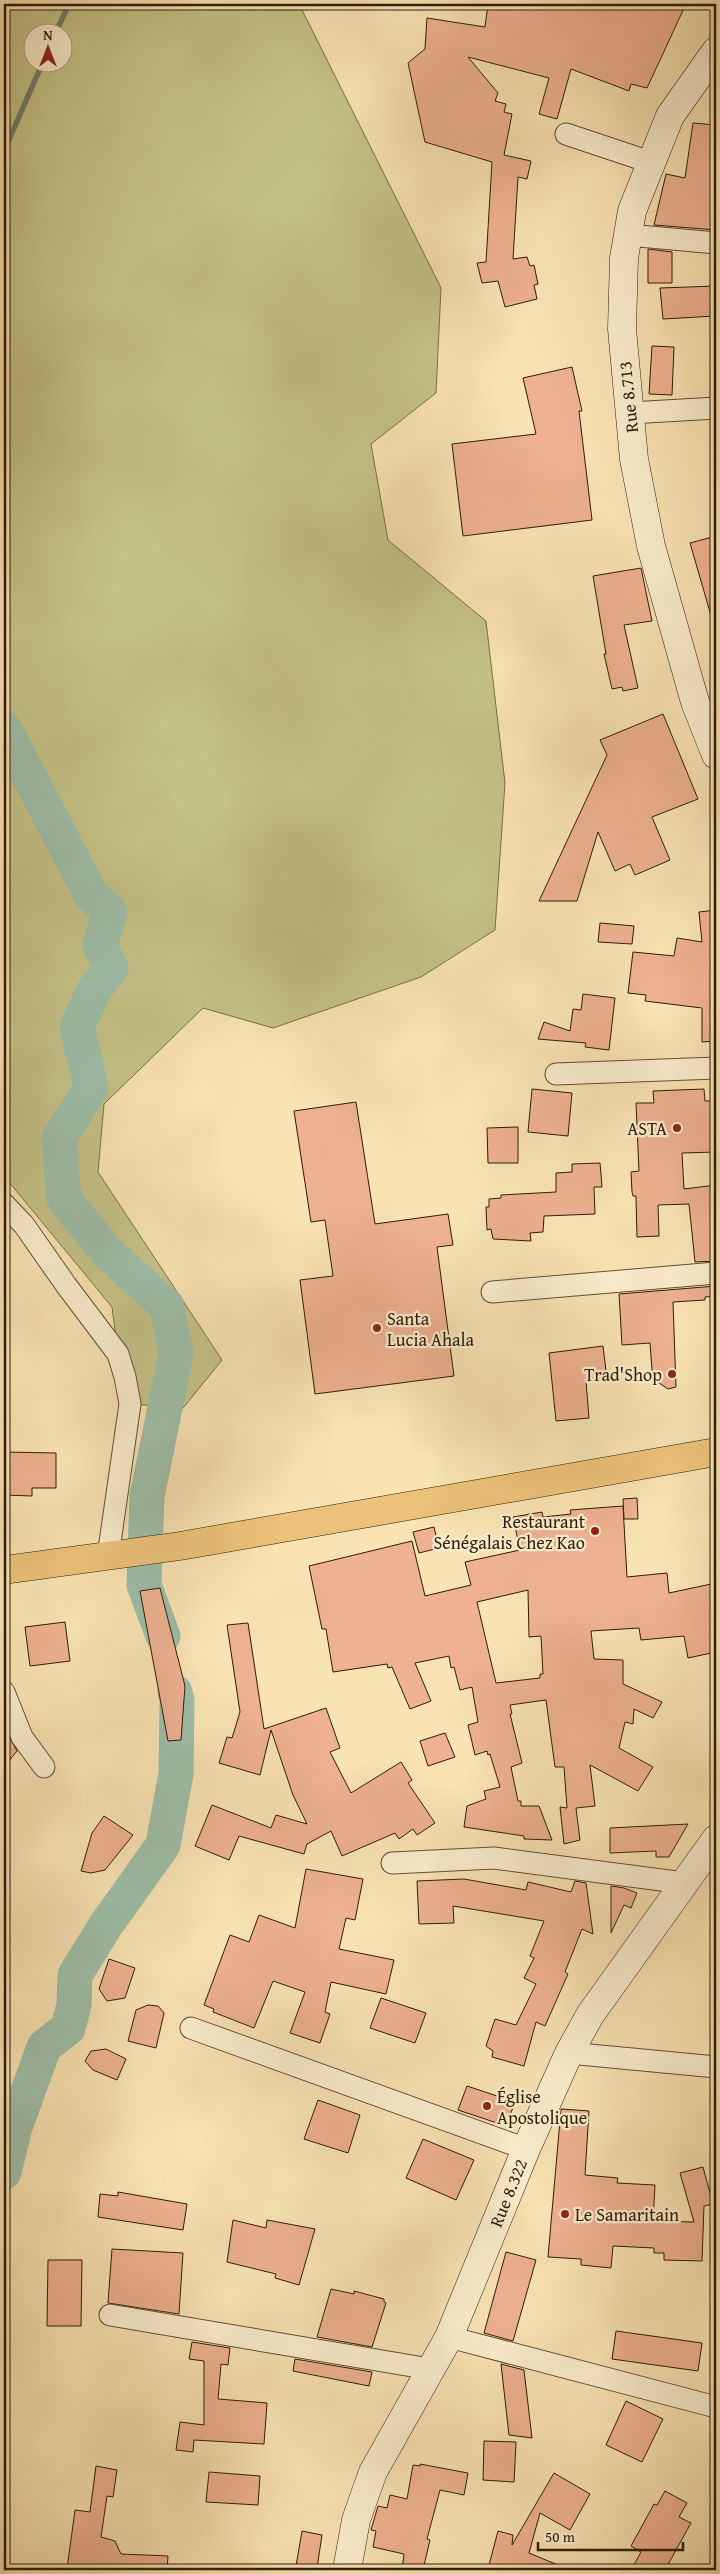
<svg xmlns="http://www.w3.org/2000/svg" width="720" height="2574" font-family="'Gentium Book Plus',serif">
<rect width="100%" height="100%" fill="#f9e3b3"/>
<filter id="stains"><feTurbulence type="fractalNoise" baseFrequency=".004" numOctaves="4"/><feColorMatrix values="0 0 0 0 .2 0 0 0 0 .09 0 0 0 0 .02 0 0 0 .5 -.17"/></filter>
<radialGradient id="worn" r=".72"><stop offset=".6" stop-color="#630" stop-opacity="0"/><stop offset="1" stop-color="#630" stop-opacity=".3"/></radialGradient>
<!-- green -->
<path fill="#c4c288" stroke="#7a6f46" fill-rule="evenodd" d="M4 4H299L441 288 436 393 371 444 388 540 486 621 505 783 495 930 421 977 273 1028 203 1008 104 1104 98 1172 222 1360 183 1408 130 1404 118 1354 112 1307 4 1176ZM32 32H62V62H32Z"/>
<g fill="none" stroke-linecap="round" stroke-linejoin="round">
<!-- stream -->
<g stroke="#727d67" stroke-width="5.5">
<path d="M56 32 69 4"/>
<path d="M4 151 43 62"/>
</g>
<!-- river -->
<g stroke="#9ebea9" stroke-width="35">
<path d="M4 728 91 895 110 912 100 945 111 968 93 992 77 1028 91 1087 59 1139 64 1199 108 1253 167 1306 176 1354 147 1496 144 1585 163 1636"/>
<path d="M4 2172 14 2130 44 2047 68 2028 74 2005 75 1975 106 1925 163 1845 176 1774 177 1700 175 1692"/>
</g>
</g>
<!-- building -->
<g fill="#eeb191" stroke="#2f1c04" fill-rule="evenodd">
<path d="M488 4H686L647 88 631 84 629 91 571 69 557 119 539 114 549 78 468 57 498 93 495 101 506 104 504 112 512 114 504 155 531 161 527 179 518 177 513 259 527 257 530 266 534 265 538 284 534 285 537 299 505 307 498 281 482 283 477 263 486 262 492 162 425 142 408 63 425 49 427 18 485 27Z"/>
<path d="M693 123 716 125V230L654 225 666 174 685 178Z"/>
<path d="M648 249 672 252V283H648Z"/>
<path d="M716 286V316L663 319 660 288Z"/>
<path d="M652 346 674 347 672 395 649 394Z"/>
<path d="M572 367 582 411H579L592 520 463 536 452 444 536 434 523 378Z"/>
<path d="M716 536V619H712L690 543Z"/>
<path d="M641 568 652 621 624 625 638 688 623 691 622 687 612 689 604 654H606L593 576Z"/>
<path d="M663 714 698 799 652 817 670 860 635 875 630 864 615 871 598 832 577 901H539L607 755 600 740Z"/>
<path d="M716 910V1041L702 1042V1008L645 1001 646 995 628 993 633 952 674 956 677 938 702 942 699 912Z"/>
<path d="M600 923 634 926 632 944 598 942Z"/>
<path d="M583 994 615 998 609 1050 585 1047 586 1043 538 1039 544 1022 570 1031 573 1009 581 1010Z"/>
<path d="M532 1089 572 1093 568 1136 528 1132Z"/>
<path d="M704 1089 705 1101H716V1152L682 1153 684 1189 716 1185V1261L695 1262 689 1204 658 1205 659 1236 637 1237 636 1196H633L632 1192 631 1172 639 1171 636 1103H654L653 1091Z"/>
<path d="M356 1102 375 1224 448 1214 453 1245 437 1247 454 1376 315 1394 300 1280 333 1276 325 1220 311 1222 294 1111Z"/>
<path d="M518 1127V1163H488L487 1128Z"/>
<path d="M600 1163 602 1187H594L595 1214 544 1216 543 1232 530 1233 531 1241 493 1239 491 1229 487 1230 486 1207H489V1199L501 1198V1195L556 1192V1173L572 1172V1164Z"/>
<path d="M716 1286V1296L705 1297V1300L673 1302 676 1387 668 1389 659 1383H653L650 1343 622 1345 619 1294Z"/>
<path d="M603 1346 607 1379 586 1381 589 1418 556 1421 549 1353Z"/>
<path d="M4 1452 56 1453V1488H32V1496L4 1495Z"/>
<path d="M637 1498 638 1519H624L623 1499Z"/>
<path d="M623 1506 627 1577 667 1573 669 1593 716 1583V1652L688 1658 684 1636 641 1640 639 1628 591 1631 594 1659 623 1660V1684L662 1702 653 1718 634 1709 633 1724 625 1722 619 1748 653 1767 638 1791 590 1765 595 1806 576 1808 580 1840 564 1844 560 1807 567 1808 564 1767H555L546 1700 510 1705 512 1714H510L522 1763 511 1767 518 1801H521V1806H539L552 1840 524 1839V1836L464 1827 467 1806 486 1799 484 1791 500 1787 490 1754 488 1755 487 1751 475 1755 468 1725 478 1722 472 1687 460 1690 454 1667 451 1668 449 1656 415 1663 431 1701 410 1709 392 1667 388 1668 387 1664 333 1672 326 1629H322L309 1566 412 1541 425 1596 471 1585 465 1562 520 1550 513 1517 542 1512 543 1517 571 1514 570 1510ZM528 1590 529 1637 541 1636 543 1674H540V1678L496 1683 477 1602Z"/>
<path d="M434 1527 439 1548 419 1553 413 1532Z"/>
<path d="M160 1588 185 1686 181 1740 168 1741 140 1591Z"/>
<path d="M65 1622 70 1661 30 1666 25 1627Z"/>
<path d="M248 1623 264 1729 326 1708 340 1748 330 1752 351 1793 401 1762 412 1780 408 1783 435 1823 417 1835 413 1829 399 1839 395 1833 342 1856 331 1831 307 1844 304 1854 239 1836 229 1860 195 1846 212 1805 271 1828 276 1815 307 1824 293 1795 271 1730 260 1775 219 1763 227 1737 232 1738 240 1712 227 1625Z"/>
<path d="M4 1727 17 1751 4 1767Z"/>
<path d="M445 1733 455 1757 428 1766 420 1741Z"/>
<path d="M104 1816 133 1835 105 1870 91 1873 81 1871 92 1833Z"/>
<path d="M688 1824 669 1857H656V1851L610 1853V1828Z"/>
<path d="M306 1869 363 1879 355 1920 346 1918 339 1949 394 1960 386 1994 331 1982 325 2012 330 2014 320 2043 290 2033 305 1992 273 1981 254 2028 213 2012 214 2009 204 2005 230 1935 249 1942 259 1915 295 1928Z"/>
<path d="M464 1879 526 1890 528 1882 571 1892 575 1881 586 1883 593 1934 582 1929 565 1972 568 1974 545 2026 536 2022 524 2066 492 2057 493 2051 486 2046 495 2019 516 2025 536 1984 524 1978 534 1958 530 1956 544 1921 453 1906 454 1923 419 1924 417 1881Z"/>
<path d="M611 1886 624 1888 637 1893 631 1908 624 1905 611 1933Z"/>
<path d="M109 1959 135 1968 125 1998 107 2001 99 1989Z"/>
<path d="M381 1998 426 2013 415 2043 370 2028Z"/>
<path d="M148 2005 158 2006 164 2013 156 2048 128 2041 136 2010Z"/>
<path d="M106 2049 126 2059 117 2080 93 2070 85 2061 91 2051Z"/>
<path d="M467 2086 515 2102 506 2126 458 2110Z"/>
<path d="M318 2100 360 2115 348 2153 304 2139Z"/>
<path d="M561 2109 589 2111 585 2175 618 2178 617 2183 655 2185 653 2221 694 2222 680 2173 703 2167 713 2204 704 2206 702 2261 664 2260V2253H654V2248L613 2246 611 2268 581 2265V2259L548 2257Z"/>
<path d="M423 2139 474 2160 456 2200 406 2178Z"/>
<path d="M118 2192 187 2204 183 2230 98 2217 100 2194 118 2196Z"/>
<path d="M233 2220 266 2228 267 2220 315 2229 299 2285 275 2278 276 2274 227 2262Z"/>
<path d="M112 2249 183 2253 179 2314 108 2303Z"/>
<path d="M506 2252 536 2260 513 2341 484 2333Z"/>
<path d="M48 2260H82L81 2326H47Z"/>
<path d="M331 2289 354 2294V2291L384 2299V2302L386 2303 372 2347 317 2337Z"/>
<path d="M616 2331 702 2343 698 2371 612 2359Z"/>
<path d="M192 2342 230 2348 228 2365 221 2364 218 2399 267 2403 264 2444 194 2440 193 2452 176 2450 180 2422 204 2425V2361L189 2359Z"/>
<path d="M295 2359 372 2372 369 2386 293 2371Z"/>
<path d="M501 2364 524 2370 532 2438 509 2435Z"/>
<path d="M626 2401 663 2419 642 2462 606 2445Z"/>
<path d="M484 2441 516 2442 514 2482 483 2480Z"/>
<path d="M420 2464 468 2473 464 2495 440 2490 427 2539 430 2540 423 2570H402L404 2554 373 2547 376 2531 371 2530 378 2506 387 2508 390 2495 407 2499 413 2465 420 2466Z"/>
<path d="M96 2466 117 2470 113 2497 107 2496 101 2537 115 2541 121 2554 168 2556 167 2570 67 2569 75 2510 90 2512Z"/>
<path d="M209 2472 260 2476 258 2505 206 2502Z"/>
<path d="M554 2473 590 2494 570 2530 540 2513 529 2553 570 2570H510L489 2565 498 2531 513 2535 512 2545Z"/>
<path d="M665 2491 687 2503 679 2517 691 2523 665 2570H631L641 2552 631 2546 654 2504 657 2505Z"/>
<path d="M302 2531 322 2535 317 2568 296 2566Z"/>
</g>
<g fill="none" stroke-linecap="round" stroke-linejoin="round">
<defs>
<g id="minor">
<path d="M566 134 650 162"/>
<path d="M628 235 716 243"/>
<path d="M630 413 716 408"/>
<path d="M556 1074 716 1068"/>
<path d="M4 1204 24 1225 66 1285 118 1354 125 1377 130 1404 108 1556"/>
<path d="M492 1292 716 1273"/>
<path d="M4 1692 22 1737 44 1767"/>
<path d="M392 1863 494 1858 684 1883"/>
<path d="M191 2028 526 2149"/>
<path d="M569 2053 716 2067"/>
<path d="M110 2315 430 2369"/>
<path d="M449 2337 716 2407"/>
</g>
<g id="secondary">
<path d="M716 51 670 116 632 211 624 258 622 329 634 459 651 546 695 702 716 755"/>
<path d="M347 2570 356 2520 373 2472 449 2337 526 2149 569 2053 590 2015 716 1839"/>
</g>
<path id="trunk" d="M4 1570 180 1546 716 1452"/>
</defs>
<!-- minor casing -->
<use href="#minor" stroke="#624e30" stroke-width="23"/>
<!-- secondary casing -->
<use href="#secondary" stroke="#2f1c04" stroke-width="29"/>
<!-- trunk casing -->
<use href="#trunk" stroke="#2f1c04" stroke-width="29"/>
<!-- minor -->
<use href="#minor" stroke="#fbedce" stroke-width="21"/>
<!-- secondary -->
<use href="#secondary" stroke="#fbedce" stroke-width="28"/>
<!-- trunk -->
<use href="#trunk" stroke="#ecc27a" stroke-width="28"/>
</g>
<!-- markers -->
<g fill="#8f2418" stroke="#fbedce" stroke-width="2">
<circle cx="677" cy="1128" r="5"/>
<circle cx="377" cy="1328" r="5"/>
<circle cx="672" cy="1374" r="5"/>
<circle cx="595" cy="1531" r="5"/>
<circle cx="487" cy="2106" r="5"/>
<circle cx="565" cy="2214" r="5"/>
</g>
<g text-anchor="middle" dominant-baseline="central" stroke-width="4.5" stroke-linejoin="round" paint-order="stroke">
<!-- street labels -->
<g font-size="18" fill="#2f1c04" stroke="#fbedce">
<text transform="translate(628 397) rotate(-96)">Rue 8.713</text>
<text transform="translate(508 2193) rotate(-68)">Rue 8.322</text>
</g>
<!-- poi labels -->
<g font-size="18" fill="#2f1c04" stroke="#fbedce" text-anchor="end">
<text x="667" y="1128">ASTA</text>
<text x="387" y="1318" text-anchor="start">Santa<tspan x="387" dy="21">Lucia Ahala</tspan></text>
<text x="662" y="1374">Trad'Shop</text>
<text x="585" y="1521">Restaurant<tspan x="585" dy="21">Sénégalais Chez Kao</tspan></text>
<text x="497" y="2096" text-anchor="start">Église<tspan x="497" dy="21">Apostolique</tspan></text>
<text x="575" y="2214" text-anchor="start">Le Samaritain</text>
</g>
</g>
<!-- margin -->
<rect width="720" height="2574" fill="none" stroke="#f9e3b3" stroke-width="20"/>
<rect x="5" y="5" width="710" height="2564" fill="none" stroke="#2f1c04" stroke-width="2.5"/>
<rect x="10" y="10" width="700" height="2554" fill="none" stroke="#2f1c04"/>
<!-- north arrow -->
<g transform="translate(48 48)"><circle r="24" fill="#fbedce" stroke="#a9997d"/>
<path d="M0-4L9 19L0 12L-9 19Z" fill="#8f2418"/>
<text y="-8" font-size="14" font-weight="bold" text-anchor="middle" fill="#2f1c04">N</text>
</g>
<!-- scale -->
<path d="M538 2542v8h145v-8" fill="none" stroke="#2f1c04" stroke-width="2.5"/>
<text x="545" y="2542" font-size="15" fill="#2f1c04" stroke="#fbedce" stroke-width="4" paint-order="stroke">50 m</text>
<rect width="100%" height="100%" filter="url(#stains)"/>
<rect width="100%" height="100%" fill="url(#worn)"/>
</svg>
